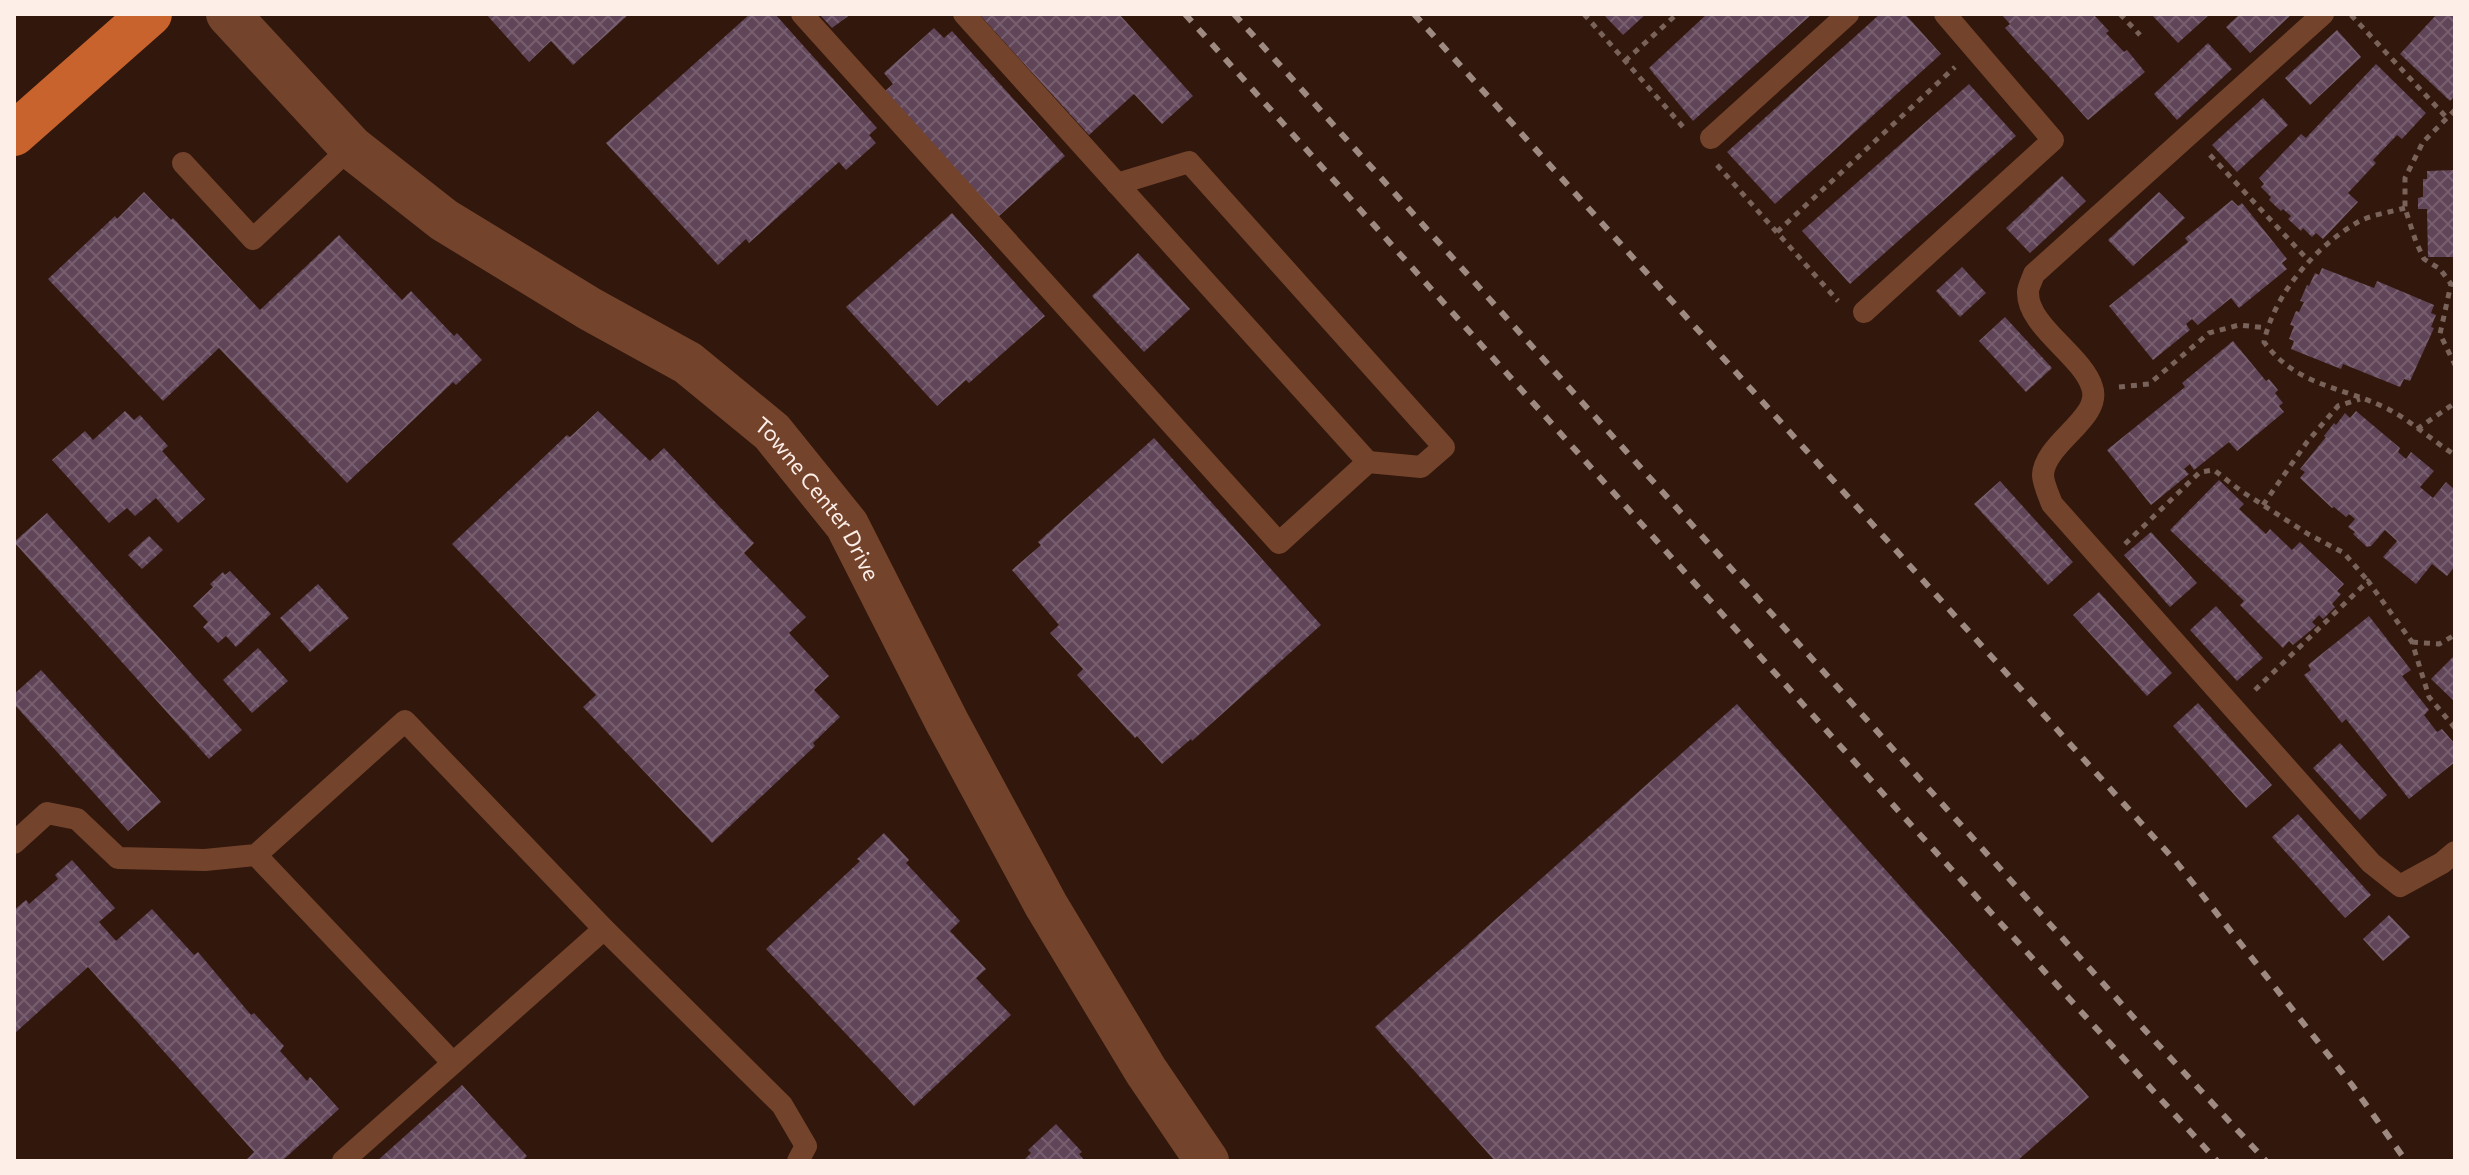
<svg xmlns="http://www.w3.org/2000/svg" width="2469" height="1175" font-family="Commissioner,sans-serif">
<defs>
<pattern id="building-cross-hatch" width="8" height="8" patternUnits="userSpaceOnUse" patternTransform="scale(2)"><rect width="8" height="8" fill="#604457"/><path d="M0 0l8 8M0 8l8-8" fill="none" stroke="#785f6f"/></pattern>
</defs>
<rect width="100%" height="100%" fill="#31170c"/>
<!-- building -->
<g fill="url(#building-cross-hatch)">
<path d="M486 14H629L573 65 551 41 529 62Z"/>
<path d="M750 14H775L877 128 869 135 876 143 846 170 839 162 749 243 746 239 718 265 606 143Z"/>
<path d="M819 14H851L832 28Z"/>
<path d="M979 14H1119L1193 96 1162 124 1134 94 1089 135Z"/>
<path d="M1603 14H1646L1623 35Z"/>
<path d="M1707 14H1812L1693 121 1649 68Z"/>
<path d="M1880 14H1905L1941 54 1775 204 1727 152Z"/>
<path d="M2001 14H2093L2109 31 2106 33 2124 52 2127 50 2145 72 2088 120 2005 28 2010 24Z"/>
<path d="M2151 14H2210L2178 43Z"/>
<path d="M2240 14H2292L2250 53 2226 27Z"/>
<path d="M2437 14H2455V96L2450 101 2400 54Z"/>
<path d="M934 28 944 38 952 31 1065 156 998 217 885 91 893 84 884 73Z"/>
<path d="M2337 30 2361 57 2310 105 2285 78Z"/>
<path d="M2208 43 2232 69 2177 120 2154 94Z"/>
<path d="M2376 64 2426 113 2402 139 2397 135 2373 160 2376 163 2348 193 2358 202 2323 239 2316 233 2312 237 2303 228 2301 231 2288 219 2291 216 2283 209 2281 211 2269 200 2271 197 2261 187 2264 184 2259 178 2301 134 2306 138Z"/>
<path d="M1969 84 2016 136 1850 284 1802 231Z"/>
<path d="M2263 98 2288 125 2237 172 2212 145Z"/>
<path d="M2455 170V257H2428L2427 209H2418V198L2423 197V179H2427V171Z"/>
<path d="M2062 176 2086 201 2030 253 2006 228Z"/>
<path d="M144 192 171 220 173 218 260 310 339 235 402 300 411 291 454 336 457 333 482 360 456 385 453 382 347 483 219 348 163 401 48 279 115 216 117 219Z"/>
<path d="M2159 192 2185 218 2133 266 2108 240Z"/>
<path d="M2232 200 2238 206 2242 203 2287 259 2282 263 2287 269 2239 308 2231 298 2198 325 2192 319 2186 324 2190 330 2153 360 2109 306 2188 242 2185 238Z"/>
<path d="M952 213 1045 316 969 383 966 380 937 406 846 307Z"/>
<path d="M1138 253 1190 309 1144 352 1092 296Z"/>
<path d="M1962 267 1986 293 1960 317 1936 291Z"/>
<path d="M2322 268 2374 288 2377 281 2434 305 2431 313 2436 315 2431 327 2434 328 2410 381 2404 379 2400 387 2343 364 2341 369 2291 349 2294 341 2289 339 2294 326 2290 325 2296 311 2299 312 2304 302 2300 301 2307 285 2309 286 2315 273 2319 275Z"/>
<path d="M2005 317 2052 368 2026 392 1979 341Z"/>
<path d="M2233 341 2266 381 2269 379 2278 390 2275 393 2283 403 2279 406 2284 412 2237 451 2229 442 2194 470 2190 464 2184 469 2189 474 2151 505 2107 450 2185 387 2182 383Z"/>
<path d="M125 411 134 420 140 415 168 446 162 451 205 499 178 523 156 498 135 516 127 508 109 523 52 460 85 431 93 440Z"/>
<path d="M598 411 650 461 664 448 754 543 744 553 806 617 789 633 829 676 814 690 840 717 813 743 815 746 712 843 583 707 596 695 452 544 567 435 570 437Z"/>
<path d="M2356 411 2400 448 2398 452 2406 459 2411 452 2434 471 2420 487 2433 498 2446 482 2455 490V566L2447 576 2432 564 2416 584 2383 557 2397 541 2385 530 2371 546 2367 547 2353 534 2355 532 2348 527 2355 519 2349 514 2346 517 2334 507 2332 508 2300 478 2305 472 2300 469 2326 437 2324 436 2334 423 2336 425 2345 413 2350 418Z"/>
<path d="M1154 438 1321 625 1192 741 1191 739 1162 764 1137 736 1135 738 1077 675 1083 669 1050 633 1059 625 1012 570 1041 545 1038 542Z"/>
<path d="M2219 480 2244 504 2239 509 2266 534 2270 529 2292 550 2300 542 2344 584 2337 591 2341 594 2332 604 2335 607 2323 619 2319 615 2312 622 2316 626 2293 645 2289 641 2283 648 2240 605 2244 601 2170 530Z"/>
<path d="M2000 481 2073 562 2048 585 1974 504Z"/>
<path d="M47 513 242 730 209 759 14 542Z"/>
<path d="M2151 532 2197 583 2170 607 2124 555Z"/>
<path d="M149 536 163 550 142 569 128 555Z"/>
<path d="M230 571 271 614 236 647 226 636 218 643 203 627 208 622 193 606 213 587 210 584 223 572 225 575Z"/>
<path d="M318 584 349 618 310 652 280 618Z"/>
<path d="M2099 592 2172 673 2147 696 2073 615Z"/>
<path d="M2216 606 2263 658 2237 681 2190 630Z"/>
<path d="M2369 616 2411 670 2402 676 2429 710 2424 715 2437 732 2442 729 2455 744V762L2409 799 2346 719 2342 723 2304 675 2311 670 2308 665Z"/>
<path d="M258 648 288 681 252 713 223 680Z"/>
<path d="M2455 655V702L2431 679Z"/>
<path d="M41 670 161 802 128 831 14 704V694Z"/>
<path d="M2198 703 2272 785 2246 808 2173 726Z"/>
<path d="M1737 704 2089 1097 2017 1161H1495L1375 1027Z"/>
<path d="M2340 743 2387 795 2360 820 2313 768Z"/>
<path d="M2298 814 2371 895 2345 918 2272 837Z"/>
<path d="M884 833 909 860 906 863 960 921 950 931 986 969 976 978 1011 1015 914 1106 766 949 860 861 857 859Z"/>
<path d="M72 860 115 908 99 922 116 941 152 909 194 955 198 952 251 1015 254 1013 284 1046 280 1051 307 1081 310 1077 339 1109 282 1161H245L254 1152 88 967 14 1034V910L26 900 29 904 58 879 55 875Z"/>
<path d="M2389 915 2410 937 2383 961 2363 939Z"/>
<path d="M462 1085 527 1156 522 1161H377Z"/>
<path d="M1056 1124 1082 1152 1079 1154 1085 1161H1023L1031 1153 1028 1150Z"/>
</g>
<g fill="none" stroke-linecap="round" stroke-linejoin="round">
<!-- path -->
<g stroke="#796259" stroke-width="5" stroke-dasharray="6 6" stroke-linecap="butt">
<path d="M1584 14 1684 128"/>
<path d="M2120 14 2140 35"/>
<path d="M2351 15 2447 118"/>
<path d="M1625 61 1677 14"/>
<path d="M2455 110 2423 142 2405 178V208L2416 242 2424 259 2440 269 2451 284 2440 334 2455 365"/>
<path d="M2210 155 2309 261"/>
<path d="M1717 165 1838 301"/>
<path d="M2405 208C2390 212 2371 215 2358 222 2316 246 2274 294 2264 342 2297 387 2342 386 2388 409 2411 421 2433 441 2455 455"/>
<path d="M1777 232 1955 67"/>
<path d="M2119 387 2149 384 2209 333 2239 325 2267 328"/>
<path d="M2417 429 2455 403"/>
<path d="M2263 505 2307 442 2338 406 2360 399"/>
<path d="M2125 544 2200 472 2214 470 2241 491 2308 534 2344 553 2368 581"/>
<path d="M2412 642 2439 644 2455 635"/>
<path d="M2255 690 2368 581 2412 642 2429 697 2455 728"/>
</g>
<!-- service -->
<g stroke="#74432c" stroke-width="22">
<path d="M802 14 1279 543 1368 462 964 14"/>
<path d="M2323 14 2034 274C2032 280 2028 287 2028 292 2027 326 2082 355 2092 387 2103 418 2044 443 2043 475 2043 483 2049 496 2052 504L2371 863 2400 886 2442 863 2455 852"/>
<path d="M1711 138 1848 14"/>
<path d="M183 163 253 239 351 147"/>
<path d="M1117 184 1189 162 1444 447 1421 467 1368 462"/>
<path d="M1864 312 2053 140 1945 14"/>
<path d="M14 843 47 813 77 819 118 858 205 860 256 855 405 721 604 929"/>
<path d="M256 855 453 1063"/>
<path d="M343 1161 604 929 782 1105 806 1146 798 1161"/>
</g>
<!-- minor -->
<path stroke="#74432c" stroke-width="44" id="s1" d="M228 14 351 147 444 220 590 309 688 363 772 432 847 525 947 722 1046 905 1146 1071 1207 1161"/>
<!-- primary -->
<path stroke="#c9632d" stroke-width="44" d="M14 134 150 14"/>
<!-- rail -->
<g stroke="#9f8a82" stroke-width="6" stroke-dasharray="10 10" stroke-linecap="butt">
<path d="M1185 14 1903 816 2217 1161"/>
<path d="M1234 14 2152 1038 2266 1161"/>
<path d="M1414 14 2177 863 2352 1085 2406 1161"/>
</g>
</g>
<g text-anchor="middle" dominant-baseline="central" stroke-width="6" stroke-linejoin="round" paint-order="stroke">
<!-- street labels -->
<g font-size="22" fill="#feeee8" stroke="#31170c">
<text stroke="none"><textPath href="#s1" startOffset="772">Towne Center Drive</textPath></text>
</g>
</g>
<!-- border -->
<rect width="2469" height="1175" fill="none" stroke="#feeee8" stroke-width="32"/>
</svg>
